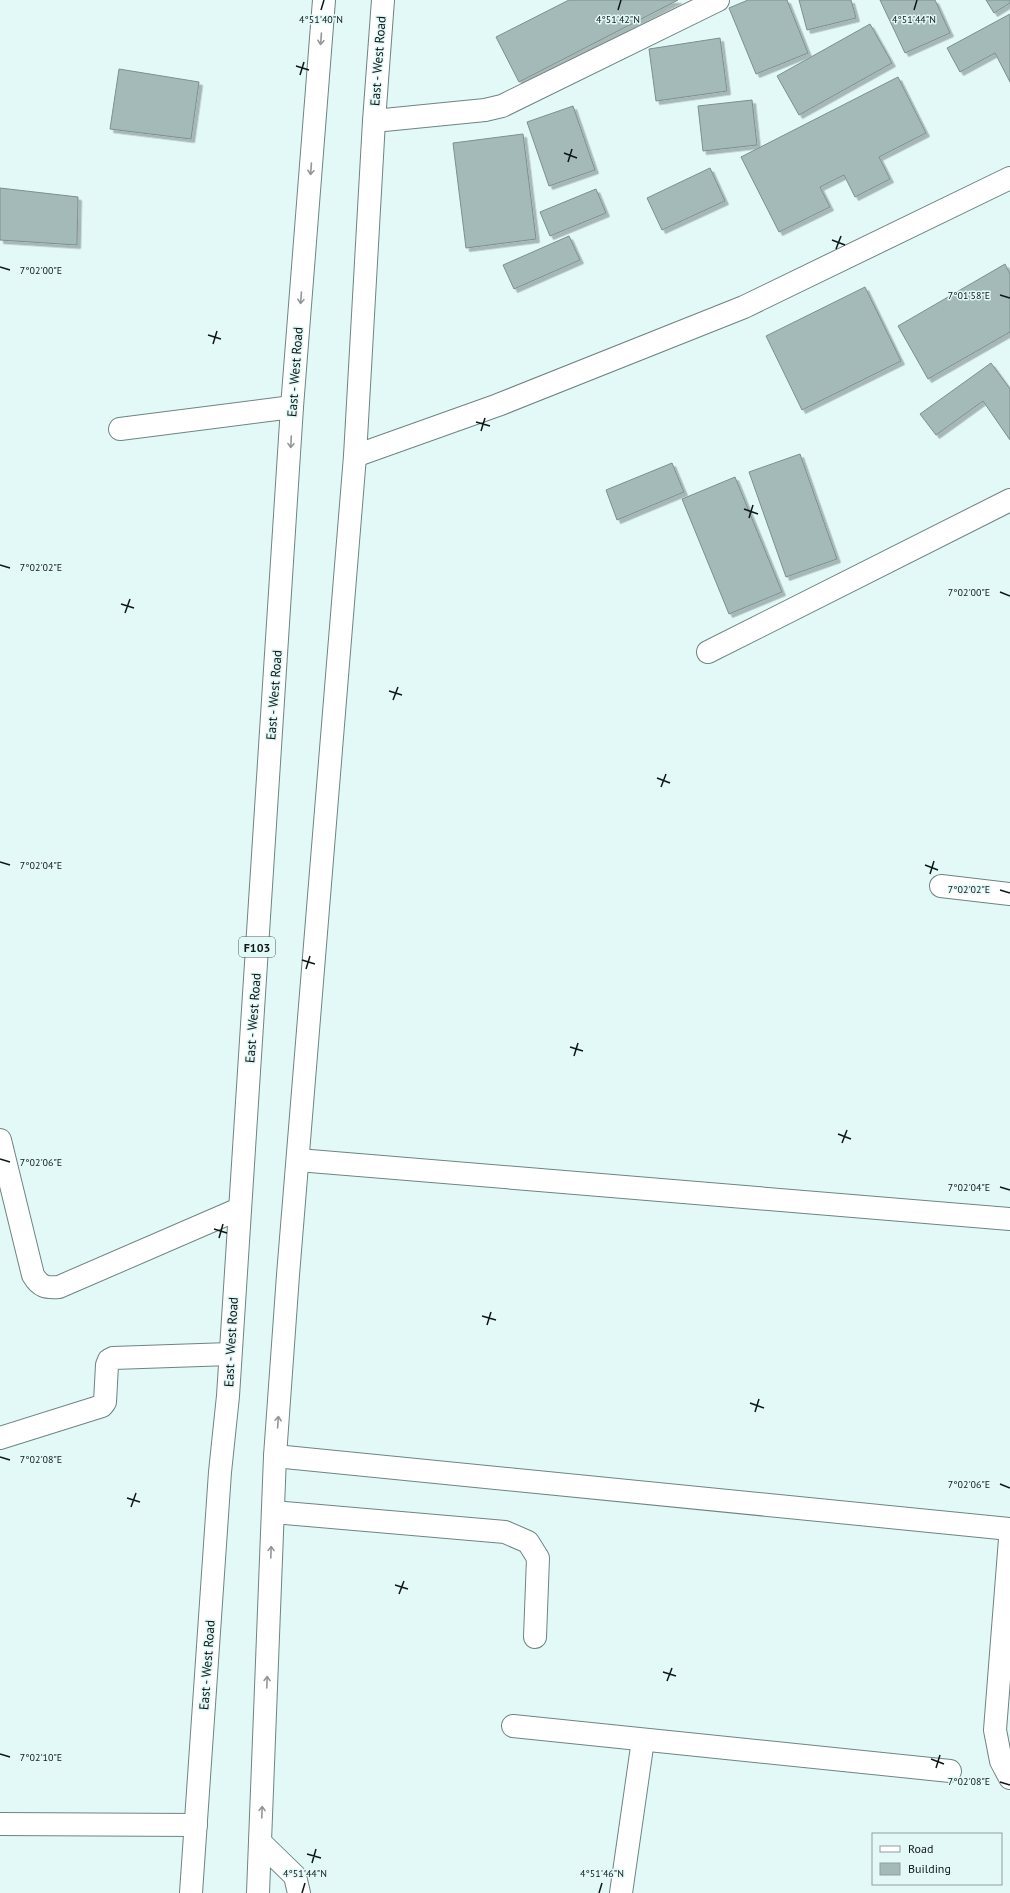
<svg xmlns="http://www.w3.org/2000/svg" width="1010" height="1893" font-family="'PT Sans',sans-serif">
<defs>
<filter id="shadow"><feDropShadow dx="3.5" dy="3.5" stdDeviation="0" flood-color="#0004"/></filter>
</defs>
<rect width="100%" height="100%" fill="#e2f9f7"/>
<!-- building -->
<g fill="#a4bab8" stroke="#7b908e" filter="url(#shadow)">
<path d="M569 0H678L519 82 496 37Z"/>
<path d="M748 0H787L808 53 756 74 729 8Z"/>
<path d="M799 0H851L856 18 807 30Z"/>
<path d="M880 0H935L950 33 905 53Z"/>
<path d="M986 0H1010V3L994 13Z"/>
<path d="M1010 14V82L995 53 960 72 947 48Z"/>
<path d="M870 24 892 63 799 115 777 76Z"/>
<path d="M720 38 727 91 656 101 649 49Z"/>
<path d="M119 69 199 82 191 139 110 129Z"/>
<path d="M898 77 926 133 879 157 890 179 855 197 844 175 820 187 830 207 779 232 741 157Z"/>
<path d="M752 100 757 145 703 151 698 106Z"/>
<path d="M573 106 595 170 549 186 527 122Z"/>
<path d="M523 134 536 239 466 248 453 143Z"/>
<path d="M710 168 725 201 662 230 647 198Z"/>
<path d="M0 188 78 197 77 245 0 240Z"/>
<path d="M596 189 606 213 550 236 540 212Z"/>
<path d="M569 236 580 260 514 289 503 265Z"/>
<path d="M1005 264 1010 274V332L928 379 898 326Z"/>
<path d="M865 287 901 361 802 410 766 336Z"/>
<path d="M991 363 1010 389V440L983 401 936 435 920 414Z"/>
<path d="M800 454 837 559 786 577 749 472Z"/>
<path d="M672 463 684 492 617 520 606 490Z"/>
<path d="M735 477 782 592 729 614 682 499Z"/>
</g>
<g fill="none" stroke-linecap="round" stroke-linejoin="round">
<defs>
<g id="minor">
<path d="M374 121 485 110 502 106 718 0"/>
<path d="M120 429 292 407"/>
<path d="M355 456 498 405 744 307 1010 178"/>
<path d="M708 652 1010 500"/>
<path d="M941 886 1010 894"/>
<path d="M0 1140 33 1275C40 1287 46 1288 59 1287L239 1209"/>
<path d="M298 1160 1010 1219"/>
<path d="M0 1438 102 1406 105 1402 107 1365 109 1360 113 1358 230 1354"/>
<path d="M275 1456 1010 1529"/>
<path d="M273 1512 505 1532 528 1542 538 1558 535 1637"/>
<path d="M1010 1539 995 1730 1001 1761 1010 1778"/>
<path d="M513 1726 950 1771"/>
<path d="M0 1824 196 1825"/>
<path d="M260 1842 295 1876 299 1893"/>
<path d="M621 1893 643 1740"/>
</g>
<g id="major">
<path d="M191 1893 220 1472 228 1396 292 407 324 0"/>
<path d="M258 1893 275 1456 288 1275 355 456 374 121 383 0"/>
</g>
</defs>
<!-- minor casing -->
<use href="#minor" stroke="#6f8482" stroke-width="24"/>
<!-- major casing -->
<use href="#major" stroke="#6f8482" stroke-width="24"/>
<!-- minor -->
<use href="#minor" stroke="#fff" stroke-width="22"/>
<!-- major -->
<use href="#major" stroke="#fff" stroke-width="22"/>
</g>
<!-- one-way arrows -->
<defs><path id="oneway-shaft" d="M-6 0H5M1.5-3L5.5 0L1.5 3" fill="none" stroke-width="1.6" stroke-linecap="round" stroke-linejoin="round"/></defs>
<g stroke="#939797">
<use href="#oneway-shaft" transform="translate(321 39) rotate(94)"/>
<use href="#oneway-shaft" transform="translate(311 169) rotate(94)"/>
<use href="#oneway-shaft" transform="translate(301 298) rotate(94)"/>
<use href="#oneway-shaft" transform="translate(291 442) rotate(93)"/>
<use href="#oneway-shaft" transform="translate(278 1422) rotate(-86)"/>
<use href="#oneway-shaft" transform="translate(271 1552) rotate(-88)"/>
<use href="#oneway-shaft" transform="translate(267 1682) rotate(-88)"/>
<use href="#oneway-shaft" transform="translate(262 1812) rotate(-88)"/>
</g>
<!-- ticks -->
<path fill="none" stroke="#0f1717" stroke-width="1.5" d="M321 10 324 0M618 10 621 0M914 10 917 0M296 66 309 70M300 75 304 62M564 153 577 158M568 162 572 149M832 240 845 245M836 249 841 236M0 267 10 270M1000 295 1010 298M208 335 221 339M213 344 217 331M476 422 490 426M481 431 485 418M744 509 758 514M749 518 753 505M0 565 10 568M1000 592 1010 596M121 604 134 608M125 613 130 599M389 691 402 695M393 700 398 687M657 778 670 783M661 787 666 774M0 862 10 865M925 865 938 870M930 874 934 861M1000 890 1010 893M302 960 315 964M306 969 310 956M570 1047 583 1051M574 1056 578 1043M838 1134 851 1139M842 1143 847 1130M0 1159 10 1162M1000 1187 1010 1190M214 1229 227 1233M219 1238 223 1224M482 1316 496 1320M487 1325 491 1312M750 1403 764 1408M755 1412 759 1399M0 1457 10 1460M1000 1484 1010 1488M127 1498 140 1502M131 1507 136 1493M395 1585 408 1589M399 1594 404 1581M663 1672 676 1676M667 1681 672 1668M0 1754 10 1757M931 1759 944 1764M936 1768 940 1755M1000 1782 1010 1785M307 1854 321 1858M312 1863 316 1849M302 1893 305 1883M599 1893 602 1883"/>
<g text-anchor="middle" dominant-baseline="central" stroke-width="3" stroke-linejoin="round" paint-order="stroke">
<!-- shield labels -->
<rect fill="#e2f9f7" stroke="#4e5b5a" stroke-width="1" x="239" y="937" width="36" height="20" rx="3"/>
<g font-size="12" font-weight="bold" fill="#0f1717">
<text x="257" y="947">F103</text>
</g>
<!-- street labels -->
<g font-size="13" fill="#0f1717" stroke="#e2f9f7">
<text transform="translate(378 61) rotate(-86)">East - West Road</text>
<text transform="translate(295 372) rotate(-86)">East - West Road</text>
<text transform="translate(274 695) rotate(-86)">East - West Road</text>
<text transform="translate(253 1018) rotate(-86)">East - West Road</text>
<text transform="translate(231 1342) rotate(-87)">East - West Road</text>
<text transform="translate(207 1665) rotate(-86)">East - West Road</text>
</g>
</g>
<g font-size="10" text-anchor="middle" fill="#0f1717" stroke="#e2f9f7" stroke-width="3" stroke-linejoin="round" paint-order="stroke">
<text x="321" y="23">4°51'40"N</text>
<text x="618" y="23">4°51'42"N</text>
<text x="914" y="23">4°51'44"N</text>
<text x="41" y="274">7°02'00"E</text>
<text x="969" y="299">7°01'58"E</text>
<text x="41" y="571">7°02'02"E</text>
<text x="969" y="596">7°02'00"E</text>
<text x="41" y="869">7°02'04"E</text>
<text x="969" y="893">7°02'02"E</text>
<text x="41" y="1166">7°02'06"E</text>
<text x="969" y="1191">7°02'04"E</text>
<text x="41" y="1463">7°02'08"E</text>
<text x="969" y="1488">7°02'06"E</text>
<text x="41" y="1761">7°02'10"E</text>
<text x="969" y="1785">7°02'08"E</text>
<text x="305" y="1877">4°51'44"N</text>
<text x="602" y="1877">4°51'46"N</text>
</g>
<!-- legend -->
<rect x="872" y="1833" width="130" height="52" fill="#e2f9f7" stroke="#8e9f9d"/>
<rect x="880" y="1846" width="20" height="6" fill="#ffffff" stroke="#8e9f9d"/>
<text x="908" y="1853" font-size="12" fill="#0f1717">Road</text>
<rect x="880" y="1863" width="20" height="12" fill="#a4bab8" stroke="#8e9f9d"/>
<text x="908" y="1873" font-size="12" fill="#0f1717">Building</text>
</svg>
